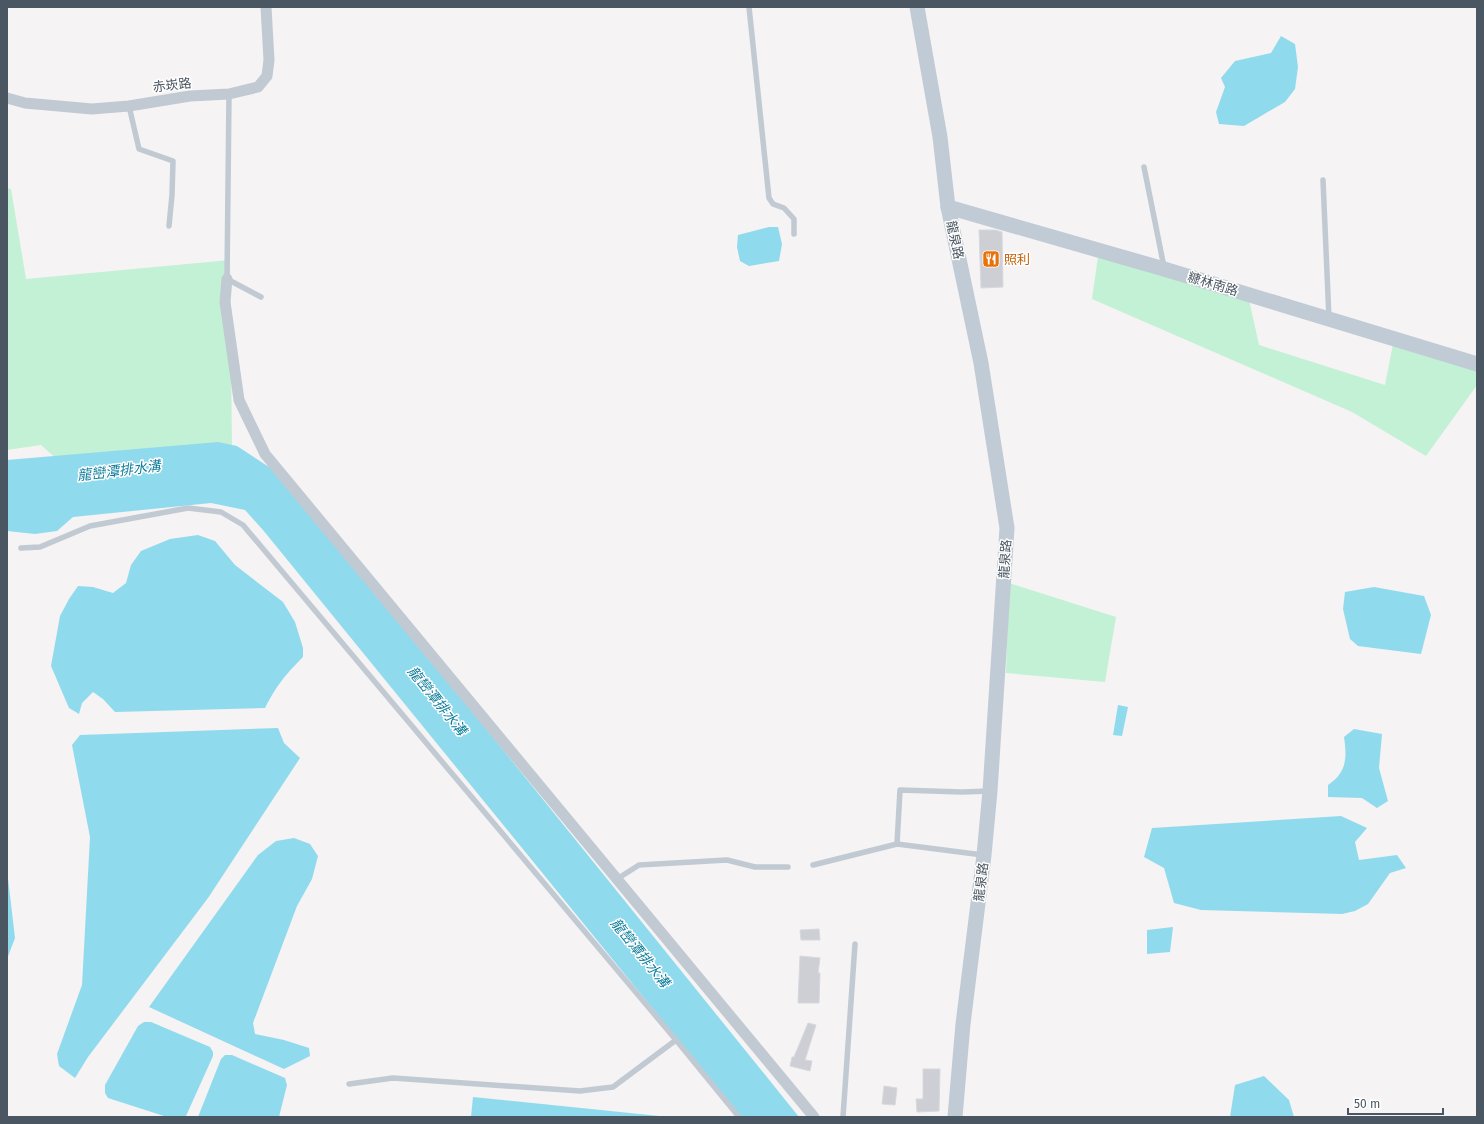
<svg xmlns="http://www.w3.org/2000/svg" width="1484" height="1124" font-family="'Fira Sans','Noto Sans TC',sans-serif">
<rect width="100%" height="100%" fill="#f5f3f3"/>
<!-- green -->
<g fill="#c3f1d5">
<path d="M7 188 11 189 26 279 230 260 232 450 60 462 41 445 7 450Z"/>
<path d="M1099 250 1248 295 1259 345 1385 385 1394 339 1477 362V385L1426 456 1352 412 1092 299Z"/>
<path d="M1009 583 1116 617 1105 682 1006 673Z"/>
</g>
<!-- water -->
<g fill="#90daee">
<path d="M1281 36 1295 44 1298 67 1295 89 1285 102 1244 126 1219 124 1216 112 1225 87 1221 78 1235 61 1271 53Z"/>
<path d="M769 227H778L782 244 779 261 749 266 740 261 737 247 738 235Z"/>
<path d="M218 442 237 446 269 467 308 508 799 1117H741L263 530 245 510 211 503 73 517 57 531 35 534 7 531V460Z"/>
<path d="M198 535 215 541 235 565 283 602 295 622 303 648V657C285 675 277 685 265 708L115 712 103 699 93 692 82 703 79 714 69 708 51 666 60 616 69 599 78 586 93 587 113 593 126 583 131 565 141 551 170 539Z"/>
<path d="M1374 587 1424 596 1431 615 1421 654 1358 646 1350 639 1343 609 1345 592Z"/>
<path d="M1118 705 1128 707 1122 736 1113 735Z"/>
<path d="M278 728 284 743 300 758 208 898 88 1057 75 1078 59 1066 57 1054 82 985 90 837 72 745 80 735Z"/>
<path d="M1354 729 1382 734 1379 768 1388 801 1377 808 1362 798 1328 797V785C1347 772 1347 758 1344 737Z"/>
<path d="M1341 816 1367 828 1355 842 1359 860 1397 855 1406 868 1390 873 1368 904 1355 911 1342 914 1201 910 1174 903 1164 868 1144 857 1152 828Z"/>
<path d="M294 838 310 844 318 856 312 879 297 906 253 1023 255 1034 284 1040 309 1048 310 1056 284 1069 149 1007 258 855 276 841Z"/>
<path d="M7 870 15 938 7 959Z"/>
<path d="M1173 927 1170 952 1147 954V930Z"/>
<path d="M144 1022H151L210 1047 213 1052V1056L186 1116 167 1117 108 1098 105 1093V1085L138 1026Z"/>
<path d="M225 1055H232L285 1078 287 1085 279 1117H198L221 1059Z"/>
<path d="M1264 1076 1289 1100 1294 1117H1230L1235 1085Z"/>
<path d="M473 1097 669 1117H471Z"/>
</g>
<!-- building -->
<g fill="#cdcfd5" stroke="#d7d9de">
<path d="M979 230H995L1002 232 1003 287 981 288Z"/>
<path d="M819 929 820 940H801L800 930Z"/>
<path d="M800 956 820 958 818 973H820L819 1003H798Z"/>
<path d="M808 1023 816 1025 805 1060 812 1061 810 1071 790 1066 792 1057H794Z"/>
<path d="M923 1069H940L939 1111 917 1112 916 1099H923Z"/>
<path d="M884 1086 897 1088 895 1105 882 1104Z"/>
</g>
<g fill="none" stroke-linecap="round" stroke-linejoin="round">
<!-- lane -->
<g stroke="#c1cad2" stroke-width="5.5">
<path d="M749 7 769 198 773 204 784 208 794 219V234"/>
<path d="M229 94 227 279 261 297"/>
<path d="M129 106 139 149 173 161 172 195 169 226"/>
<path d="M1144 167 1164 267"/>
<path d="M1323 180 1329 319"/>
<path d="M21 548 40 547 90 526 188 508 221 512 243 525 676 1040 739 1117"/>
<path d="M897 844 900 790 962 792 990 791"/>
<path d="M813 865 897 844 983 855"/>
<path d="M617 879 639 865 727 860 755 867H788"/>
<path d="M349 1084 393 1078 580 1091 613 1087 676 1040"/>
<path d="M843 1117 855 944"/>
</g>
<!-- street -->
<g stroke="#c1cad2" stroke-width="11">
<path d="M7 98 25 103 92 109 129 106 190 96 229 94 258 87 267 76 269 60 266 7"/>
<path d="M227 279 225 302 239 400 265 454 814 1117"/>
</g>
<!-- secondary -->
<g stroke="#c1cbd6" stroke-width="15">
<path d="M917 7 940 137 948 207 981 363 1007 528 990 791 984 855 963 1024 955 1117"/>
<path d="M948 207 1164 269 1477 364"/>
</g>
</g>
<!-- icons -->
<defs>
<symbol id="restaurant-square" viewBox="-11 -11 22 22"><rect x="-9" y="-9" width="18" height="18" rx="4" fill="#e8710a" stroke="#fff"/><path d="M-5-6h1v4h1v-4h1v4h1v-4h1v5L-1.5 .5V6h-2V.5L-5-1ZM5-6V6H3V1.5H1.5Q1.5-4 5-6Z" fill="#fff"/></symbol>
</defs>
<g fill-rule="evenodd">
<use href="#restaurant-square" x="981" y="249" width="20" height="20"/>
</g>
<g text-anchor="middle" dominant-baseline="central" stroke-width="3" stroke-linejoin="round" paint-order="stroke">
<!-- street labels -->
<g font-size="13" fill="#4a5661" stroke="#fff">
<text transform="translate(172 85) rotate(-7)">赤崁路</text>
<text transform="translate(955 240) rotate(78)">龍泉路</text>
<text transform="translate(1213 284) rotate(17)">糠林南路</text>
<text transform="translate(1005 559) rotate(-86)">龍泉路</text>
<text transform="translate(981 882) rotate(-83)">龍泉路</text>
</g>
<!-- food labels -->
<g font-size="13" fill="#c56008" stroke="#fff" text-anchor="start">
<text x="1004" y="259">照利</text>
</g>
<!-- water labels -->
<g font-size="14" font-style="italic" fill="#0c7c9b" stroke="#fff">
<text transform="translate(119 471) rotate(-7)">龍巒潭排水溝</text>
<text transform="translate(437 701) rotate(51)">龍巒潭排水溝</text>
<text transform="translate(640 953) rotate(51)">龍巒潭排水溝</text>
</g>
</g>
<!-- border -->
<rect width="1484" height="1124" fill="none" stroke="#4a5661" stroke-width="16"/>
<!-- scale -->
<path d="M1348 1108v6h95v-6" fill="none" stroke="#4a5661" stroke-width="2"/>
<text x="1354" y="1108" font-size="12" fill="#4a5661" stroke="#ffffff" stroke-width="3" paint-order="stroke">50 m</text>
</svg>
